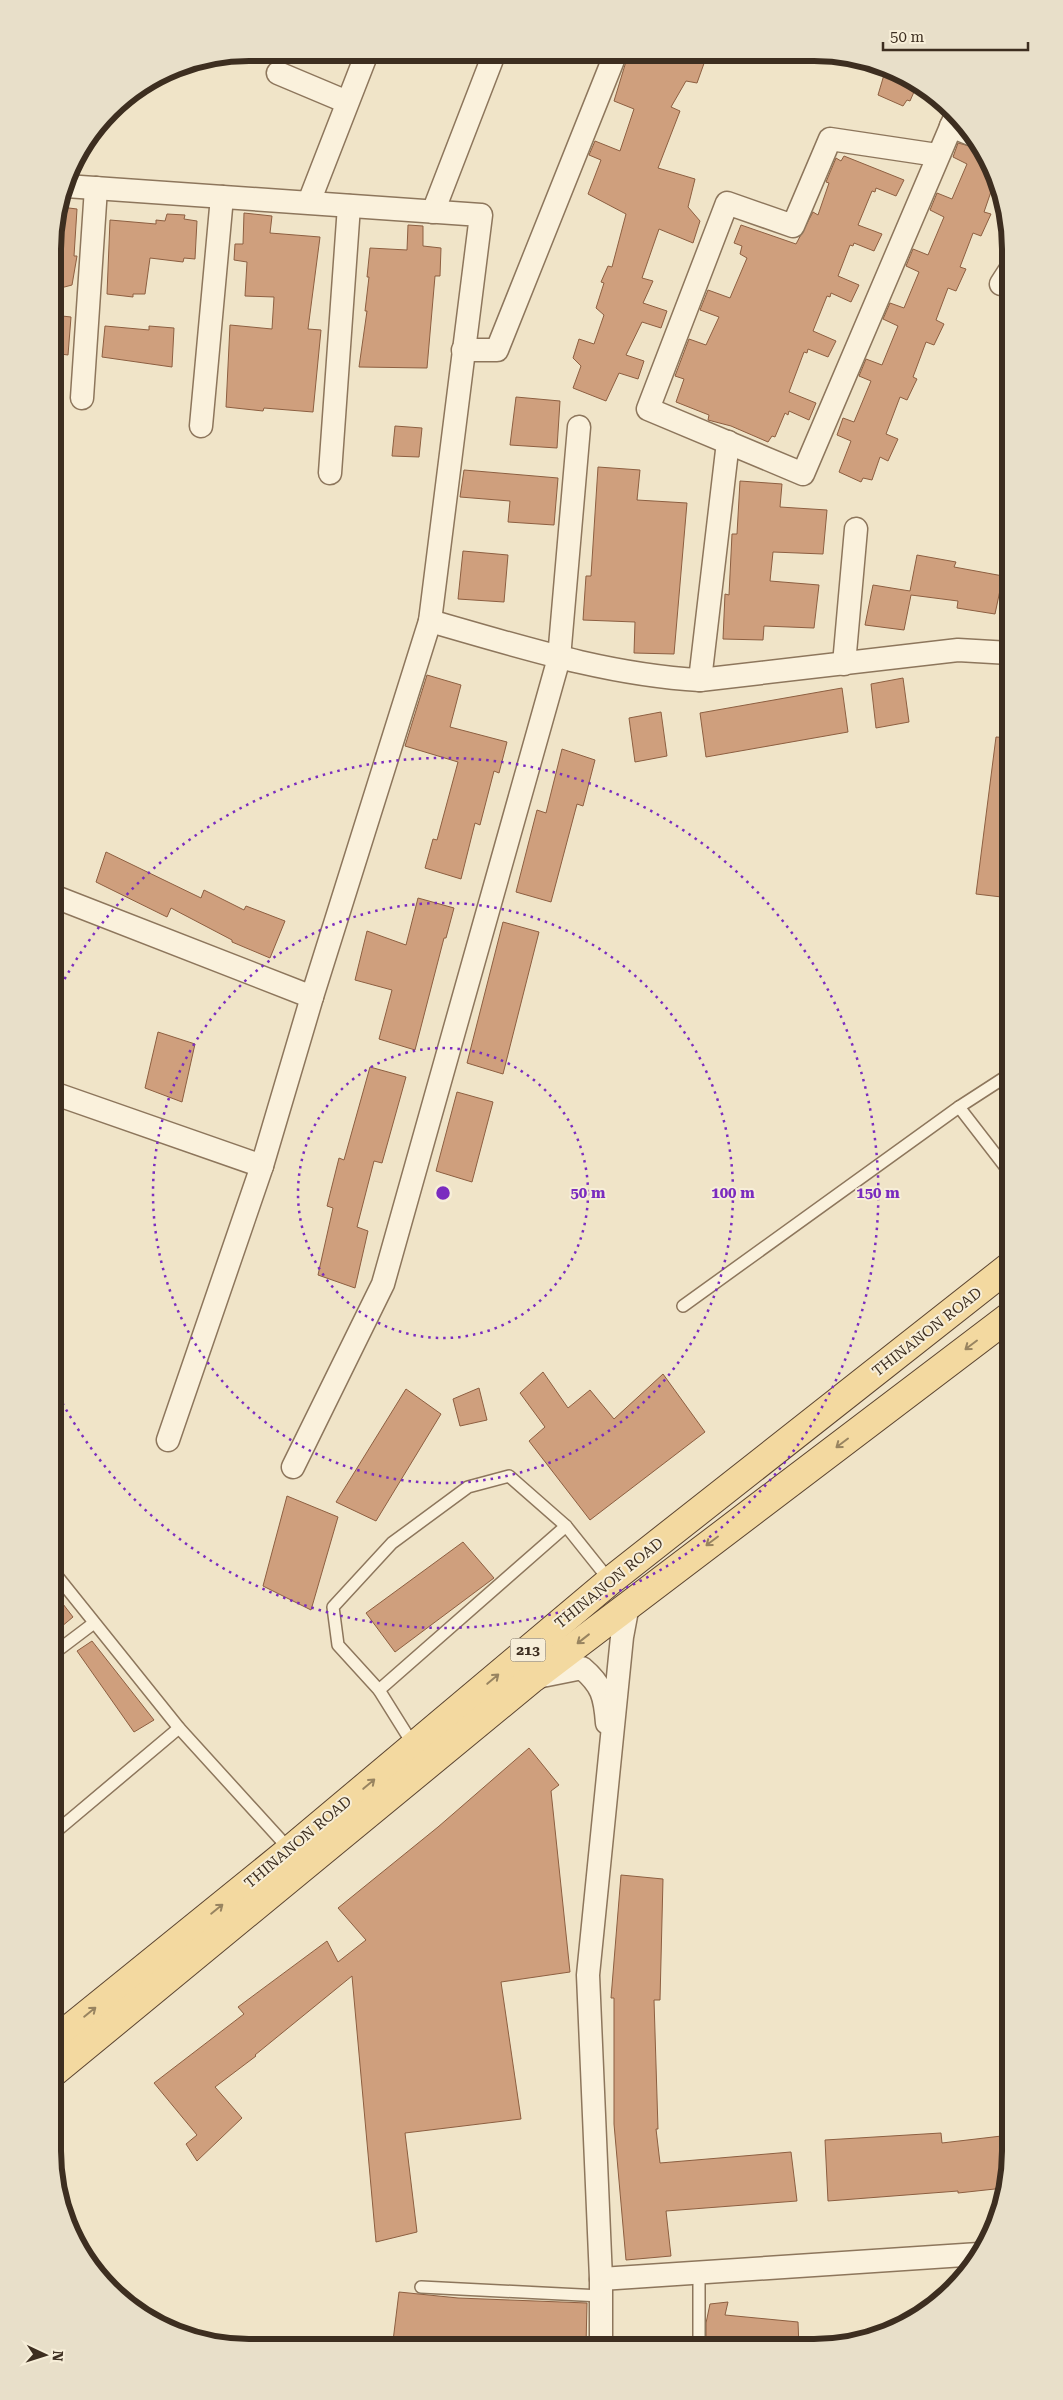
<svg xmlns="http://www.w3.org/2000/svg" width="1063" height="2400" font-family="'Roboto Serif',serif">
<rect width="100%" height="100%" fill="#f0e4c8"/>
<!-- building -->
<g fill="#cf9f7d" stroke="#8d5f41">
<path d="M628 55H707L697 83 686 81 671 107 680 111 658 168 695 179 688 207 700 221 693 243 659 229 642 278 653 281 643 303 667 311 661 328 642 322 626 355 644 361 638 379 619 373 606 401 573 388 581 366 573 358 579 339 594 344 604 315 596 308 604 283 601 282 608 266 612 267 626 214 588 194 601 160 589 155 595 141 620 151 634 109 614 101Z"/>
<path d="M886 68 901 73 917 85 910 101 907 100 903 106 878 95Z"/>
<path d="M958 143 981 149 995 180 984 212 991 214 981 236 973 233 960 267 966 269 956 291 948 288 936 320 944 324 934 345 926 342 913 377 917 379 907 400 900 397 886 434 898 439 888 461 880 457 872 480 863 478 861 482 839 472 851 441 837 435 843 418 854 422 871 381 859 376 866 359 882 365 898 326 883 319 890 303 904 308 919 272 906 266 913 249 928 255 944 217 930 210 937 193 952 199 967 164 953 157Z"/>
<path d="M844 156 904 180 896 196 876 188 875 192 872 191 858 225 882 234 874 251 854 243 853 246 850 245 838 276 859 285 851 302 831 293 830 297 827 296 813 331 836 341 828 357 808 349 807 353 804 352 789 392 816 403 809 420 789 411 788 415 785 413 775 437 772 436 768 442 731 426 708 420 709 415 676 402 684 379 675 376 689 339 706 345 719 317 700 310 708 290 730 298 747 258 740 254 742 246 734 243 741 225 796 244 813 212 818 215 829 183 826 182 836 158 841 161Z"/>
<path d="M61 207 77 209 74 256H77L72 285 53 290V236Z"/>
<path d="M244 213 272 216 270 233 320 237 308 329 321 330 313 412 264 408 263 411 226 407 230 325 272 329 274 297 245 296 247 262 234 260 235 244H243Z"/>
<path d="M167 214 185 215 184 219 197 221 195 259 184 258 183 262 150 258 145 294H133V297L107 294 110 220 156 224V220L165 221Z"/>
<path d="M408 225 423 226V246L441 248 440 276H435L427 368 359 367 367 311H365L369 277H367L370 248 407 250Z"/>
<path d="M53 315 71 317 68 355 53 353Z"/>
<path d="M105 326 149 330V326L174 328 172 367 102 357Z"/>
<path d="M516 397 560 401 557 448 510 445Z"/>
<path d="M395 426 422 428 419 457 392 456Z"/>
<path d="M598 467 640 470 637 500 687 503 674 654 634 653 635 622 583 620 586 576H591Z"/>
<path d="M464 470 558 478 554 525 508 522 510 501 460 497Z"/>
<path d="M740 481 782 484 780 507 827 510 823 554 773 552 770 581 819 585 814 628 764 626 763 640 723 639 725 594 729 595 732 534H737Z"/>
<path d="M463 551 508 555 504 602 458 599Z"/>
<path d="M917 555 956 562 954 567 1003 576 995 614 957 608 958 601 911 595 904 630 865 625 873 585 910 591Z"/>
<path d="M427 675 461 685 450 727 507 742 499 773 494 771 480 825 475 823 461 879 425 868 433 839 437 840 458 762 405 746Z"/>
<path d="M903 678 909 722 876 728 871 684Z"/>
<path d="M842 688 848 732 706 757 700 713Z"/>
<path d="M661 712 667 756 635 762 629 718Z"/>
<path d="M996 737 1010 738V898L976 894Z"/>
<path d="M562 749 595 760 583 806 577 804 551 902 516 892 537 810 546 813Z"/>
<path d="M106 852 201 898 204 890 244 910 246 906 285 921 270 958 232 942V940L171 908 167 917 96 882Z"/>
<path d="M418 898 454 908 446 938H444L415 1050 379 1039 392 990 355 980 367 931 406 945Z"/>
<path d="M503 922 539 932 503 1074 467 1063Z"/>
<path d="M158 1032 195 1044 182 1102 145 1088Z"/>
<path d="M370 1067 406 1077 382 1163 374 1161 357 1227 368 1231 355 1288 318 1275 333 1208 327 1206 339 1158 344 1160Z"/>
<path d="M457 1092 493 1102 472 1182 436 1171Z"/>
<path d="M543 1372 568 1408 590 1390 614 1419 663 1374 705 1432 590 1520 529 1441 545 1427 520 1393Z"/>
<path d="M479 1388 487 1420 460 1426 453 1399Z"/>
<path d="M406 1389 441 1414 376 1521 336 1502Z"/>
<path d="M287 1496 338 1517 311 1610 263 1586Z"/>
<path d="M463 1542 494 1578 395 1652 366 1613Z"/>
<path d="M53 1591 73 1617 61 1627 53 1617Z"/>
<path d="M92 1641 154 1720 134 1732 77 1651Z"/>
<path d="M529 1748 559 1785 551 1791 570 1972 501 1982 521 2119 405 2133 417 2232 376 2242 352 1976 255 2055 256 2056 215 2087 242 2118 197 2161 186 2144 197 2135 154 2083 244 2014 238 2007 327 1941 338 1962 366 1940 338 1908 438 1827Z"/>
<path d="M621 1875 663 1879 660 2000H654L658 2129H656L660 2163 791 2152 797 2201 666 2211 671 2256 626 2260 614 2124V1998H611Z"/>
<path d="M941 2133 942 2143 1010 2135V2163L1004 2188 958 2193V2191L828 2201 825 2140Z"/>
<path d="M399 2292 458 2298 587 2303 586 2346 487 2345 393 2341Z"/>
<path d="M728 2302 725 2315 798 2322 799 2347H706V2323L710 2304Z"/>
</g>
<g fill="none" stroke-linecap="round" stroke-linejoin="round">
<defs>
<g id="service">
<path d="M1010 1173 959 1107 1010 1074"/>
<path d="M683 1306 959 1107"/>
<path d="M53 1571 179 1728 290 1850"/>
<path d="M53 1654 94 1623"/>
<path d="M379 1690 566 1526"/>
<path d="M414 1746 379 1690 338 1645 333 1607 392 1543 468 1487 509 1476 566 1526 610 1581"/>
<path d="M53 1834 179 1728"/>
<path d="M699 2272V2347"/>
<path d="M421 2287 601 2296"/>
</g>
<g id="minor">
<path d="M278 73 347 102"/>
<path d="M951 126 973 135"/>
<path d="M937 155 830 139 793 226 727 203 648 409 803 474 956 115"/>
<path d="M309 202 367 53"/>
<path d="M433 212 494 54"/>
<path d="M1001 284 1010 270"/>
<path d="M463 350H497L615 55"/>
<path d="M82 398 96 188"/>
<path d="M201 426 222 197"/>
<path d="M330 473 349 206"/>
<path d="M430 621C518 646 607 675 700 680L958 650 1010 653"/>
<path d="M844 664 856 529"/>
<path d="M700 680 728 442"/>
<path d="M58 898 312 997"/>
<path d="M53 1093 262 1166 312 997 430 621 481 215 66 186"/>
<path d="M168 1440 262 1166"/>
<path d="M293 1467 383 1284 559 658 579 427"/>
<path d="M537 1677 582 1668C602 1685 605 1696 607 1723"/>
<path d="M601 2279 979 2254"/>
<path d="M601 2346V2279L588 1975 622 1637 628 1605"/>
</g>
<g id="primary">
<path d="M53 2042 290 1850 610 1581 1010 1266"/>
<path d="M53 2073 533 1678 1010 1316"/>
</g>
</defs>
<!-- service casing -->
<use href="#service" stroke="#8d765c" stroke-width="14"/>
<!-- minor casing -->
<use href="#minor" stroke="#8d765c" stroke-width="25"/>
<!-- primary casing -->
<use href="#primary" stroke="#5b4430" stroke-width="30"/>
<!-- service -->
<use href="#service" stroke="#faf1dc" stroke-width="11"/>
<!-- minor -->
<use href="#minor" stroke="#faf1dc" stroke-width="22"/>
<!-- primary -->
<use href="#primary" stroke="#f3d9a0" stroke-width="28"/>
</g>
<!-- one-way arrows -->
<defs><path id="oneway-shaft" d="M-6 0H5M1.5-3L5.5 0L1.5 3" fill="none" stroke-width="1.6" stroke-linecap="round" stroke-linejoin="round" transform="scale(1.25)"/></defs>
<g stroke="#988460">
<use href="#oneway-shaft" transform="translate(971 1345) rotate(143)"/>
<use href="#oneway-shaft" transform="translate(842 1443) rotate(143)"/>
<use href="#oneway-shaft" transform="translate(712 1541) rotate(143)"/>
<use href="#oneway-shaft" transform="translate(583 1639) rotate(142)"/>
<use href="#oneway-shaft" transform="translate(493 1679) rotate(-40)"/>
<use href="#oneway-shaft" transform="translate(369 1784) rotate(-40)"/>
<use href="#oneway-shaft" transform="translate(217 1909) rotate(-39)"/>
<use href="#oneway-shaft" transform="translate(90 2012) rotate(-39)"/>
</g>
<!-- distance rings -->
<g fill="none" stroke="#7b2cbf" stroke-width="2.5" stroke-dasharray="2.5 5">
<circle cx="443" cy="1193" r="145"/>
<circle cx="443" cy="1193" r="290"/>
<path d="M54 999A435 435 0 1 1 54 1387"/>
</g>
<g text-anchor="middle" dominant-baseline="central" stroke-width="4" stroke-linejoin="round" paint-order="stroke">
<!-- shield labels -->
<rect fill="#f7eed8" stroke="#756857" stroke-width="1" x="510.5" y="1638.5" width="35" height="23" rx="4"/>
<g font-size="14" font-weight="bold" fill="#3d2e20">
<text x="528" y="1650">213</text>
</g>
<!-- street labels -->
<g font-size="15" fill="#3d2e20" stroke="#f7eed8">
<text transform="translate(927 1332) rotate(-38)">THINANON ROAD</text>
<text transform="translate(609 1583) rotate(-39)">THINANON ROAD</text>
<text transform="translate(298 1842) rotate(-40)">THINANON ROAD</text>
</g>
</g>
<!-- crop -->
<path d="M0 0H1063V2400H0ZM249 61H814A188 188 0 0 1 1002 249V2151A188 188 0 0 1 814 2339H249A188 188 0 0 1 61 2151V249A188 188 0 0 1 249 61Z" fill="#e8dfc9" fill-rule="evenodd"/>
<path fill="none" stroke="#3d2e20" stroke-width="6" d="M249 61H814A188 188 0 0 1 1002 249V2151A188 188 0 0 1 814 2339H249A188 188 0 0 1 61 2151V249A188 188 0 0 1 249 61Z"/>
<circle cx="443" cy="1193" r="8" fill="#7b2cbf" stroke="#f7eed8" stroke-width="2.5"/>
<g font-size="15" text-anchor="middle" font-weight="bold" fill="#7b2cbf" stroke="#f7eed8" stroke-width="4" stroke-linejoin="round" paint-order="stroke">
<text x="588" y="1198">50 m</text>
<text x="733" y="1198">100 m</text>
<text x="878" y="1198">150 m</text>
</g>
<!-- north arrow -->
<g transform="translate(45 2355) rotate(94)" stroke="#f7eed8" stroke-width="4" paint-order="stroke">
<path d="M0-4L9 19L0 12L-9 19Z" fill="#3d2e20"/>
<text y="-8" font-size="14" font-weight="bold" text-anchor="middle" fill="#3d2e20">N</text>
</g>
<!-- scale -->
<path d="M883 42v8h145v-8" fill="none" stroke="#3d2e20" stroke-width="2.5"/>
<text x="890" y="42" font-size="15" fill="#3d2e20" stroke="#f7eed8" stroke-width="4" paint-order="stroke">50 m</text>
</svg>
